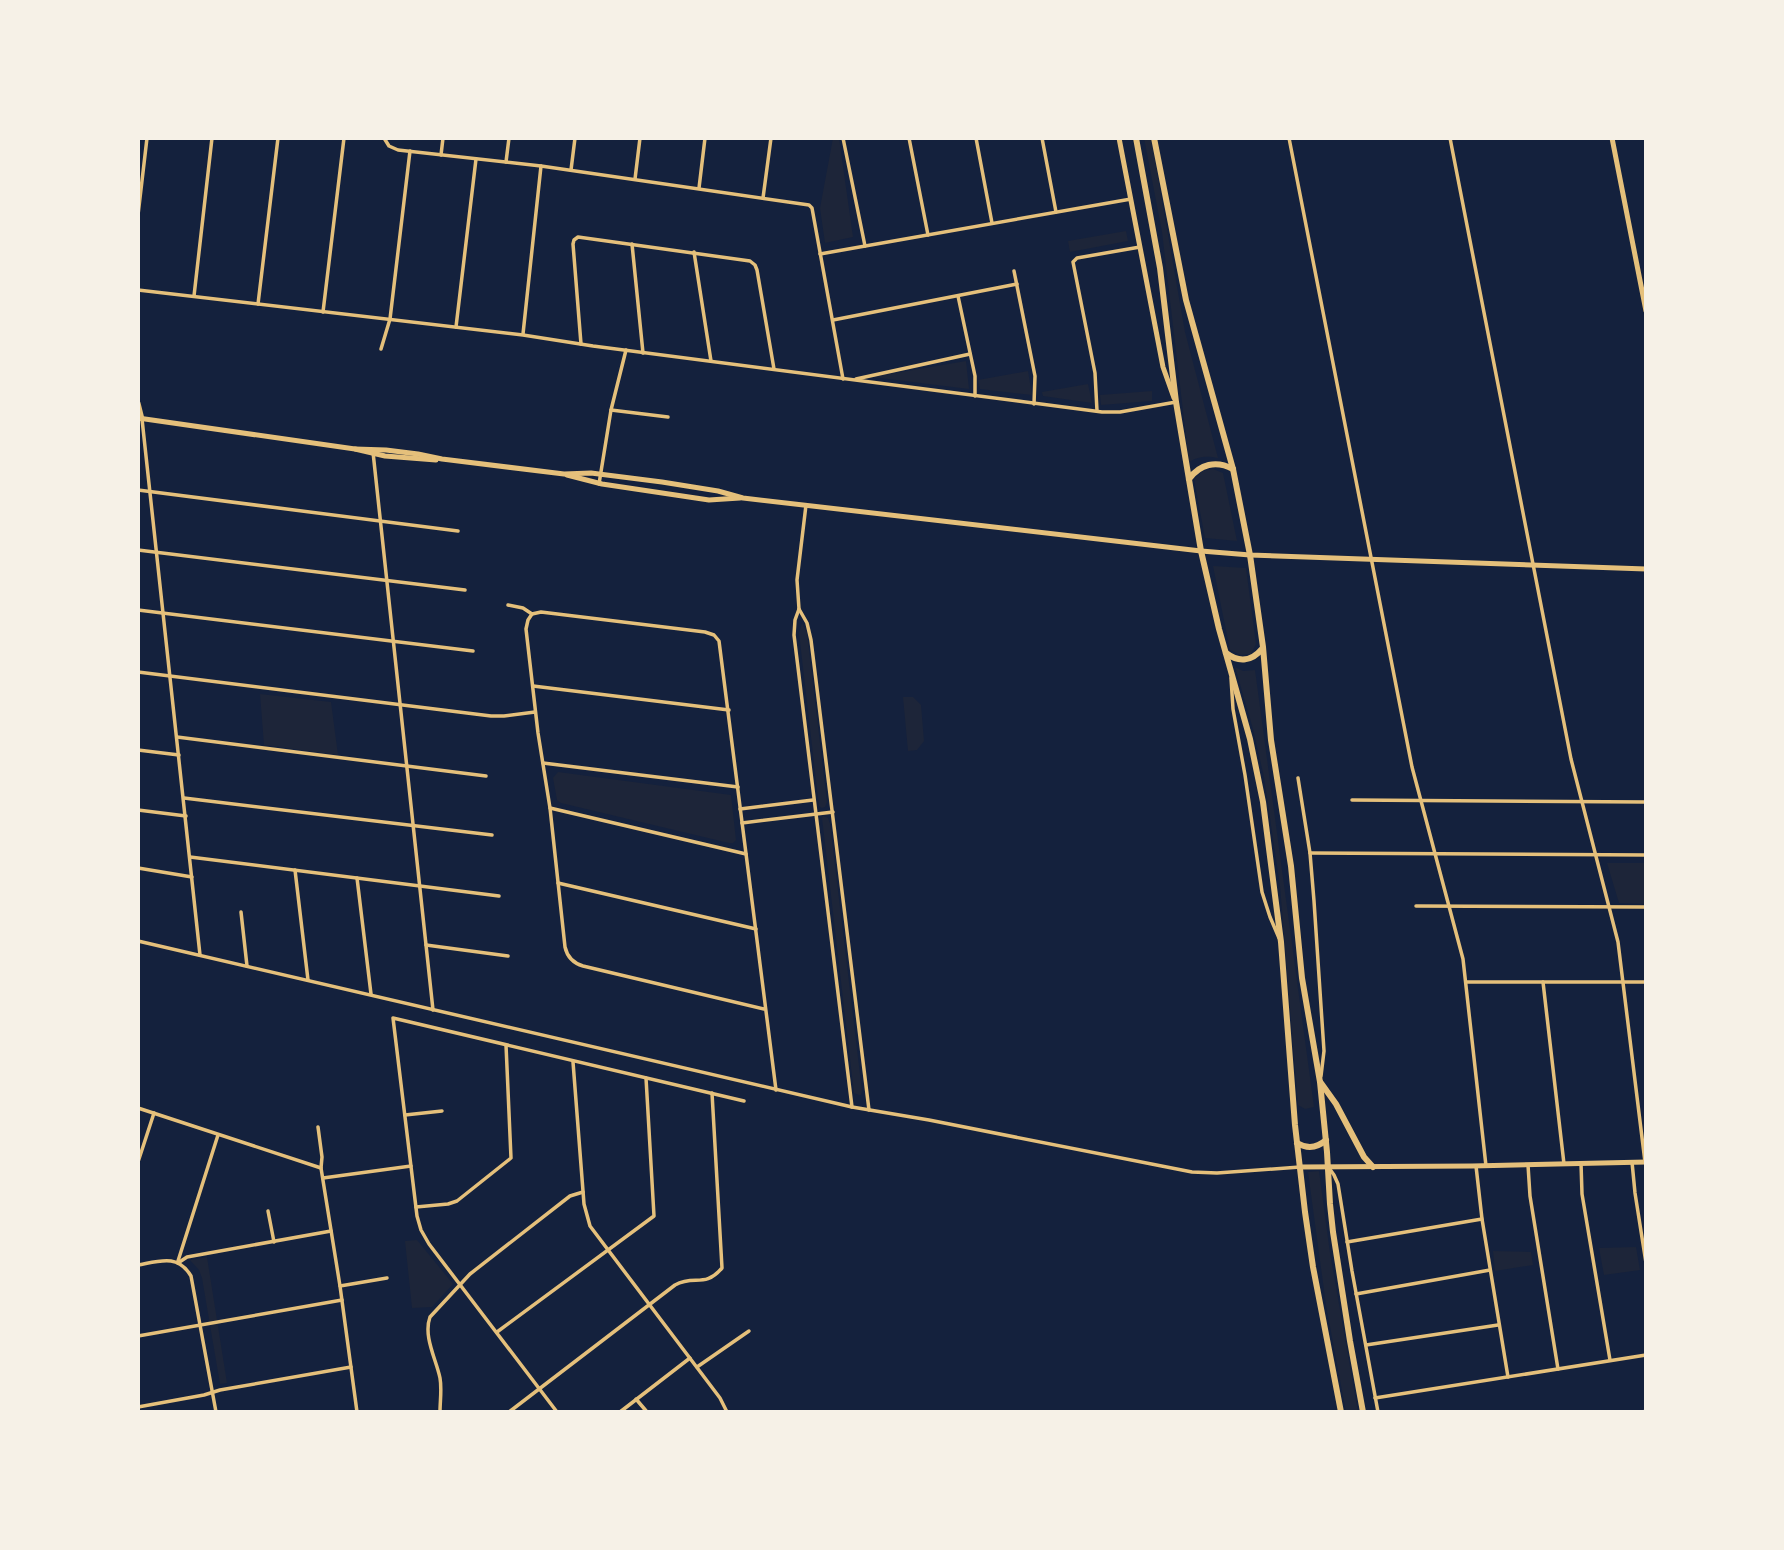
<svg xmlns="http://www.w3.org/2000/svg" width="1784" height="1550" font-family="'PT Sans Narrow',sans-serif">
<rect width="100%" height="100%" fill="#14213d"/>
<!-- green -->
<g fill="#1d2539">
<path d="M833 138H839L853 237 825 243 820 208Z"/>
<path d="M1144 138H1151L1185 332 1218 458C1207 456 1199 456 1189 462L1162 232Z"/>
<path d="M1126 231 1128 241 1070 252 1068 241Z"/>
<path d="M966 361 969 389 872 377Z"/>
<path d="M1028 371 1032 395 980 389 978 380Z"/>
<path d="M1088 384 1092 403 1043 396 1042 392Z"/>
<path d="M1152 391V401L1101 405 1100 395Z"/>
<path d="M1213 469 1223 473 1237 541 1205 538 1194 479 1203 471Z"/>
<path d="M1213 566 1246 568 1256 644 1251 654 1241 655 1230 650Z"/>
<path d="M802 623 807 633 827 802 825 807 822 808 819 806 799 633Z"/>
<path d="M1235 667 1243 671 1255 670 1314 1107 1305 1109 1298 1105 1280 886 1264 777 1253 729Z"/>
<path d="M260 694 331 702 338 755 264 745Z"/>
<path d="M913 697 921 705 924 741 917 750 908 751 903 697Z"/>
<path d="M558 772 731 795 736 840 733 843H729L561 803 557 800 553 778Z"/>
<path d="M823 816 828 818 830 824 862 1091 861 1095H859L854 1093 822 818Z"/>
<path d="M1607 863H1646V904L1619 903Z"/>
<path d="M1319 1171 1330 1253 1358 1412H1346L1326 1305 1308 1172Z"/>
<path d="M417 1240 453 1284 432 1307 412 1308 405 1241Z"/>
<path d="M1636 1247 1640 1270 1604 1275 1599 1248Z"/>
<path d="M1493 1251 1531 1252 1533 1265 1495 1271Z"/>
<path d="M207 1257 227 1383 220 1384 202 1278 199 1270 190 1260Z"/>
</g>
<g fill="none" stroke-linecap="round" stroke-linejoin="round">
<!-- minor -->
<g stroke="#e5c07b" stroke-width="3.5">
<path d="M384 138 389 146 398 150 541 166 809 205 812 208 843 379"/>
<path d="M843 138 865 246"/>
<path d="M909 138 928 235"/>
<path d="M976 138 992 223"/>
<path d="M1042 138 1056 212"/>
<path d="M1289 138 1412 767 1463 959 1486 1166"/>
<path d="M1450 138 1571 759 1618 942 1645 1162"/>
<path d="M441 155 443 138"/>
<path d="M506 162 509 138"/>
<path d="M571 170 575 138"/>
<path d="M635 179 640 138"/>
<path d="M699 188 705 138"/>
<path d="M763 198 771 138"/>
<path d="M138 215 147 138"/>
<path d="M632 244 643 353"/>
<path d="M694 252 711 361"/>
<path d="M820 254 1131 199"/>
<path d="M1014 271 1035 376 1034 404"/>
<path d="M138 290 523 335 593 346 1102 412H1120L1176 402"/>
<path d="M194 296 212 138"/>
<path d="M958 296 975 376V396"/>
<path d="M258 304 278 138"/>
<path d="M323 312 344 138"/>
<path d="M833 320 1017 284"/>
<path d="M456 327 476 159"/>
<path d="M523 334 541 166"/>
<path d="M581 344 573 244 574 240 578 237 750 261 755 265 757 270 774 369"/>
<path d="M381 349 390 319 410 151"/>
<path d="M856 379 970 354"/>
<path d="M611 410 668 417"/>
<path d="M1097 411 1095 373 1073 262 1077 258 1140 247"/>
<path d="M142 419 200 955"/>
<path d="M373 452 433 1010"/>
<path d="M599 484 611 410 626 350"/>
<path d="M138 490 458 531"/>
<path d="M806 505 797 580 799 609 795 620 794 635 852 1107"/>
<path d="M138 550 465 590"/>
<path d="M508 605 523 608 532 614 541 612 705 632 714 635 719 641 776 1090"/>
<path d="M799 609 807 623 811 640 869 1110"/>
<path d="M138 610 473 651"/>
<path d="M532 614 528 620 526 629 538 733 550 808 565 947C567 956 573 963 583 966L764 1009"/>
<path d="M138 672 491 716H504L535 712"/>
<path d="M1231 678 1233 709 1245 775 1262 892 1270 917 1279 938"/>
<path d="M533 686 729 710"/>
<path d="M177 737 486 776"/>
<path d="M138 750 179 755"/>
<path d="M543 763 738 787"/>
<path d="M1298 778 1310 853 1314 901 1324 1051 1321 1076"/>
<path d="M184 798 492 835"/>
<path d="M1352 800 1646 802"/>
<path d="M550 808 746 854"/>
<path d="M740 809 813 800"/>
<path d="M138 810 186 816"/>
<path d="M742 823 833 812"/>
<path d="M1310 853 1646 855"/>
<path d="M190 857 499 896"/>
<path d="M138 868 192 877"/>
<path d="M295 870 308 980"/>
<path d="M357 878 371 994"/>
<path d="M558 883 756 929"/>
<path d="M1416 906 1646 907"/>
<path d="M241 912 247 966"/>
<path d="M138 941 852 1107 929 1120 1192 1172 1217 1173 1300 1167"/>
<path d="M426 945 508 956"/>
<path d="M1466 982H1646"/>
<path d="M1543 982 1564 1164"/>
<path d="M573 1062 584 1204 590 1226 720 1398 727 1412"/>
<path d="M138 1108 321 1168"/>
<path d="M405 1115 442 1111"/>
<path d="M318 1127 322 1157 321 1168 340 1286 357 1412"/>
<path d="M138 1162 154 1113"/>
<path d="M1632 1162 1635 1193 1646 1263"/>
<path d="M1581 1163 1582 1194 1610 1360"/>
<path d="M1528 1165 1530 1196 1558 1369"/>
<path d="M1476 1166 1482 1219 1508 1377"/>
<path d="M1329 1168 1334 1175 1338 1184 1352 1271 1378 1412"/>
<path d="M323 1178 411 1166"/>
<path d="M416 1207 448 1204 457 1201 511 1158 506 1045"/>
<path d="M268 1211 274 1242"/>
<path d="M1347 1242 1482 1219"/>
<path d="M178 1261 218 1135"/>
<path d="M178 1263 187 1257 331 1231"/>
<path d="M138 1265C160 1261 178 1254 191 1276L216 1412"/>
<path d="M340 1286 387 1278"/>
<path d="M1356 1294 1490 1270"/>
<path d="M497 1332 654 1216 646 1078"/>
<path d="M138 1336 342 1300"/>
<path d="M1366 1345 1498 1325"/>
<path d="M697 1367 749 1331"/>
<path d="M1375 1398 1646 1355"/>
<path d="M636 1399 647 1412"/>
<path d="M138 1407 204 1395 220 1390 351 1367"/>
<path d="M440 1412C440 1401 442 1389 440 1378 436 1359 423 1336 430 1317L470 1274 570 1196 583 1192"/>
<path d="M509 1412 675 1285C695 1274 704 1289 722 1268L712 1093"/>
<path d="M557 1412 429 1244 421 1230 417 1216 393 1018 744 1101"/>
<path d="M620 1412 690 1358"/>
<path d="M1643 1412 1646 1411"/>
</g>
<!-- tertiary -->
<g stroke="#e5c07b" stroke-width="5">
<path d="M1119 138 1163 367 1174 398"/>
<path d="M1612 138 1646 311"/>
<path d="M138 403 142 419"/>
<path d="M138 418 355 449 385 456 436 460"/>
<path d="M355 449 386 450 418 454 442 459 564 474 591 473 662 482 718 491 743 498 1201 551"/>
<path d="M567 475 602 484 709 500 740 498"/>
<path d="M1300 1167 1472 1166 1646 1162"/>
</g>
<!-- secondary -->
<path stroke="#e5c07b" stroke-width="5" d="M1201 551 1250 555 1646 569"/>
<!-- primary -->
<g stroke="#e5c07b" stroke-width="6">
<path d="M1136 138 1160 268 1176 402 1201 551 1219 629 1250 739 1263 802 1281 942 1295 1125 1305 1212 1313 1267 1341 1412"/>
<path d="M1154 138 1186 300 1233 469 1250 555 1263 647 1271 740 1291 866 1302 978 1320 1082 1327 1152 1330 1204 1333 1232 1350 1341 1363 1412"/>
<path d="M1189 479C1200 464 1216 460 1233 469"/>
<path d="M1226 653C1239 663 1252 661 1262 649"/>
<path d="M1321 1083 1336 1104 1364 1157 1373 1167"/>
<path d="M1297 1143C1307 1149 1317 1148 1326 1140"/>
</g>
</g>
<!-- border -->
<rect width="1784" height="1550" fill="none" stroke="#f6f1e7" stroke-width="280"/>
</svg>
